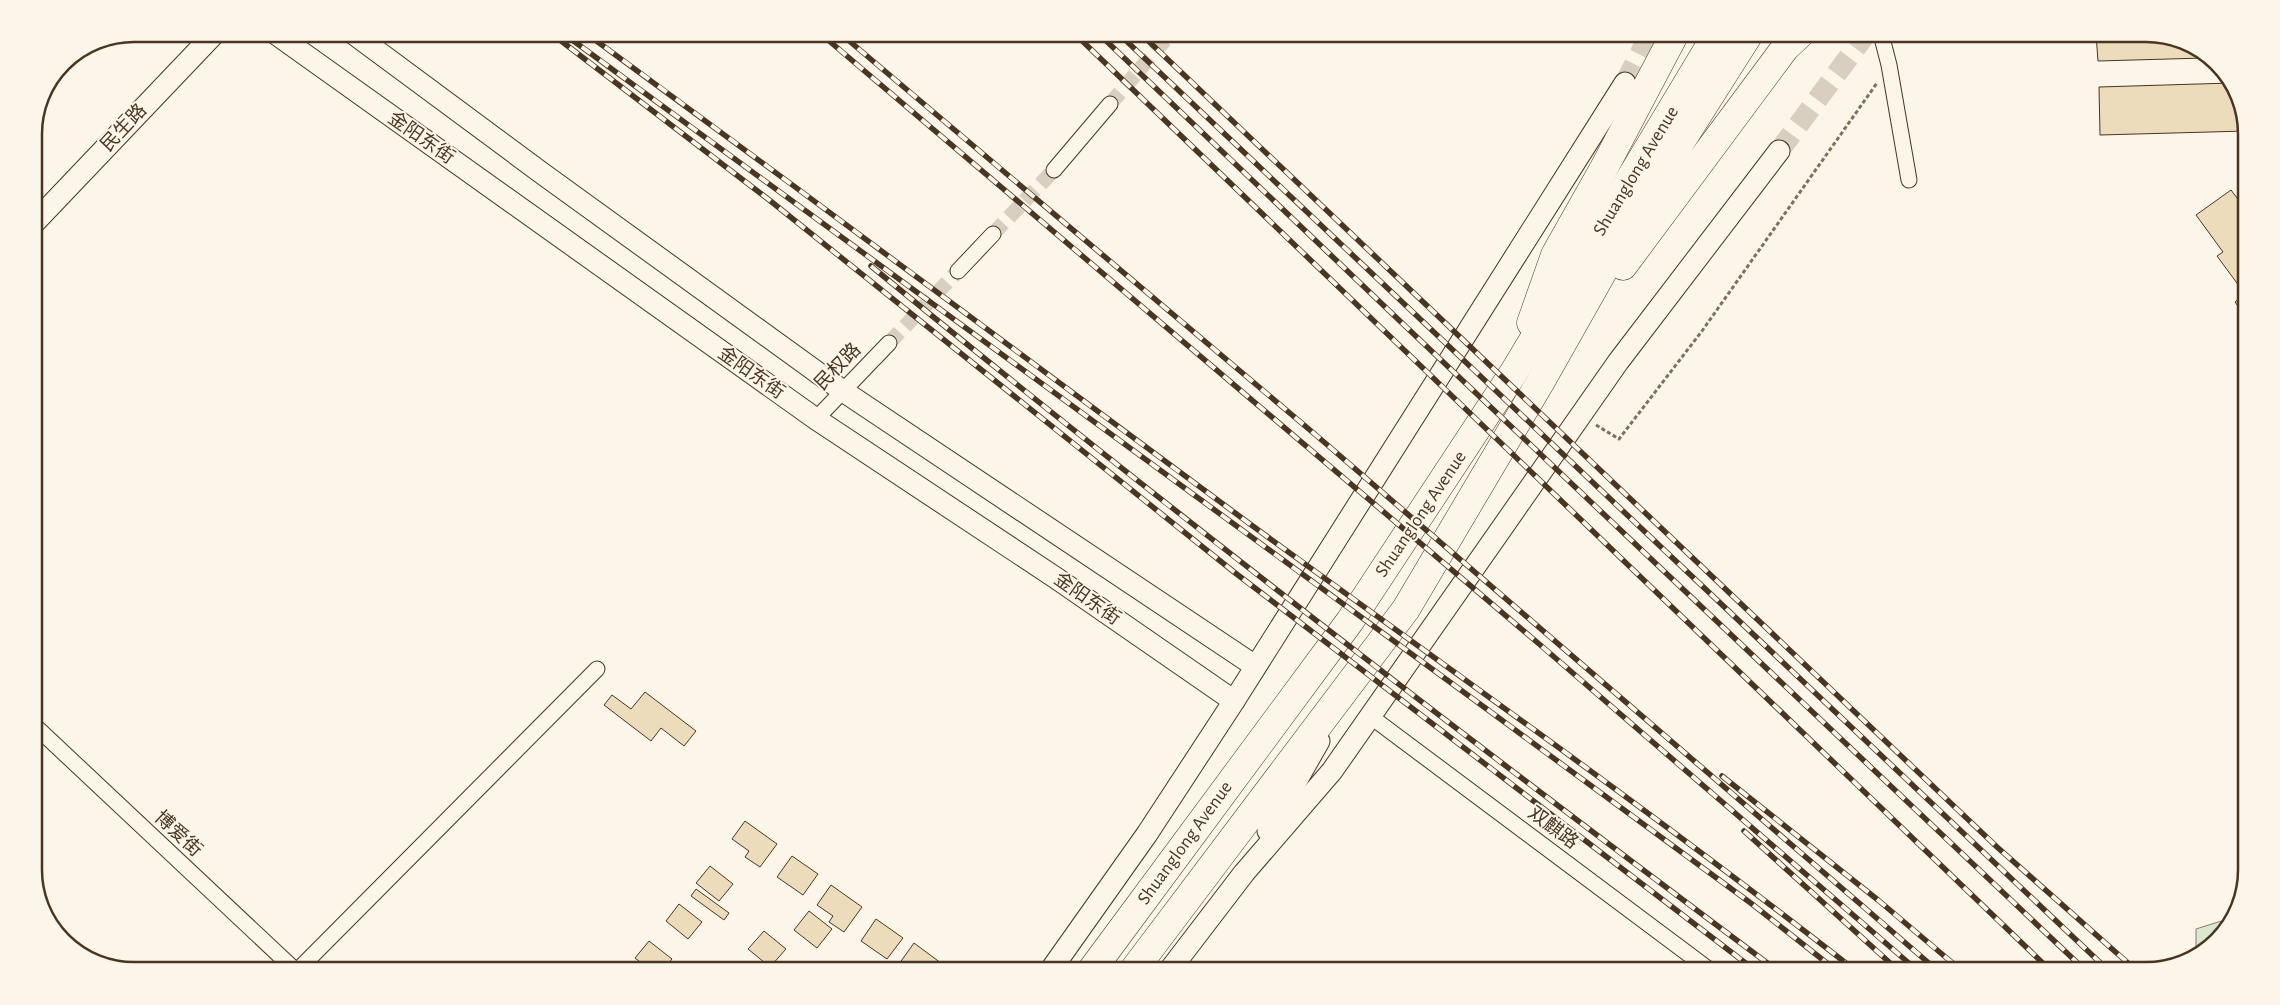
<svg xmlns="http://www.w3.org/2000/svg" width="2280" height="1005" font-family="'Alegreya Sans','Noto Sans SC',sans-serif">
<rect width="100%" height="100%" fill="#fbf6e9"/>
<!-- pitch -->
<path fill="#dce7d0" stroke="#887966" d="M2231 918 2202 954 2196 951V929Z"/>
<!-- building -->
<g fill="#ecdcbc" stroke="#4a3520">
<path d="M2096 34H2146L2184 42 2204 58 2098 61Z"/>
<path d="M2231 83 2246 131 2100 135 2099 87Z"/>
<path d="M2231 190 2246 210V317L2235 302 2245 294 2217 256 2223 252 2196 215Z"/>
<path d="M645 692 696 731 684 746 661 728 651 741 604 705 612 695 631 709Z"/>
<path d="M745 821 777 844 760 867 745 857 749 851 732 839Z"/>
<path d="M792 856 818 874 803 895 777 877Z"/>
<path d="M710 866 733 884 719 901 696 883Z"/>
<path d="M831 885 862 907 844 932 829 922 833 916 817 905Z"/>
<path d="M696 889 729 913 724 920 691 896Z"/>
<path d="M679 904 702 922 688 939 666 921Z"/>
<path d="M809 911 832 929 817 948 794 930Z"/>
<path d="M876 919 903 938 887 959 861 941Z"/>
<path d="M764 931 786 949 770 967 748 949Z"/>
<path d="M649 941 672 959 662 971H652L635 958Z"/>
<path d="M914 943 945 966 941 971H910L899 964Z"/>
</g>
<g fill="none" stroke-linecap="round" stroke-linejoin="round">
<!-- street-tunnel -->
<g stroke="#d8cfc1" stroke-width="15" stroke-dasharray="15 8" stroke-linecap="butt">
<path d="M1110 104 1170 34"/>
<path d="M993 234 1054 170"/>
<path d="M889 343 958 271"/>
</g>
<!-- secondary-tunnel -->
<g stroke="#d8cfc1" stroke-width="21" stroke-dasharray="21 11" stroke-linecap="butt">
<path d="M1625 83 1650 34"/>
<path d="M1779 151 1866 34"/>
</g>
<defs>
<g id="street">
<path d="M1881 34 1889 65 1909 180"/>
<path d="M1054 170 1110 104"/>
<path d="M958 271 993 234"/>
<path d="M816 419 889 343"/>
<path d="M1370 716 1711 971"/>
<path d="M34 725 296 971"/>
<path d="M297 971 597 669"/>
</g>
<g id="secondary">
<path d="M276 34 816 419 1056 578 1234 701"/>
<path d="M354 34 543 174 843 391 1255 666"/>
<path d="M34 223 214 34"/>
<path d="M1268 831 1319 741"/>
<path d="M1050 971 1147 834 1234 701 1625 83"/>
<path d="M1169 971 1244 873 1332 771 1618 362 1779 151"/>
</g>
<g id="highway">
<path d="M1623 266 1785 48 1800 34"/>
<path d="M1531 323 1555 255 1603 170 1672 39 1673 34"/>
<path d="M1091 971 1350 621 1514 372 1717 34"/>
<path d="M1133 971 1406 609 1541 381 1640 206 1749 34"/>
</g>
</defs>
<!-- street casing -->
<use href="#street" stroke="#4a3520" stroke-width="17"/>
<!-- secondary casing -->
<use href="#secondary" stroke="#4a3520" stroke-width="23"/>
<!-- highway casing -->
<use href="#highway" stroke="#4a3520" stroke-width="29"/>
<!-- path -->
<path stroke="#7f6f5c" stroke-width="3" stroke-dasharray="4 2.5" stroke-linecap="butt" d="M1596 425 1619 439 1702 331 1877 83"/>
<!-- street -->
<use href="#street" stroke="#fbf6e9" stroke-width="15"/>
<!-- secondary -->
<use href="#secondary" stroke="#fbf6e9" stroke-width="21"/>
<!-- highway -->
<use href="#highway" stroke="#fbf6e9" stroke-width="28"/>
<defs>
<g id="rail">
<path d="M552 34 768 199 1234 572 1756 971"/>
<path d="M564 34 1484 707 1752 904 1837 971"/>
<path d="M587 34C809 196 1029 361 1250 524 1453 672 1658 816 1856 971"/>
<path d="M821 34 1538 643 1918 971"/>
<path d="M841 34 1317 436 1938 971"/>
<path d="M1075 34 2051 971"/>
<path d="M1099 34 1402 323 2086 971"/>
<path d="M1119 34 2109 971"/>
<path d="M1141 34 1997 847 2137 971"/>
<path d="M871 266C1167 509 1471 742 1778 971"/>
<path d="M1722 776 1878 900 1962 971"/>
<path d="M1744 831 1899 971"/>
</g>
</defs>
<!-- rail casing -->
<use href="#rail" stroke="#4a3520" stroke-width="5.5"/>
<!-- rail -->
<use href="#rail" stroke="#fbf6e9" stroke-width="4" stroke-dasharray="11" stroke-linecap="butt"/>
</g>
<g text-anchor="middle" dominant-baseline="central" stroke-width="4" stroke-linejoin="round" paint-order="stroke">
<!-- street labels -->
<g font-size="19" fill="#4a3520" stroke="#fbf6e9">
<text transform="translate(124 128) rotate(-47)">民生路</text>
<text transform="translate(421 138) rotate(35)">金阳东街</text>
<text transform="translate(1636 171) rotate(-59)">Shuanglong Avenue</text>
<text transform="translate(838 367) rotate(-46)">民权路</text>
<text transform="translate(751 373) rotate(35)">金阳东街</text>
<text transform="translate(1421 514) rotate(-56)">Shuanglong Avenue</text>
<text transform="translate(1087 599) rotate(35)">金阳东街</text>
<text transform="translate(1553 828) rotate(37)">双麒路</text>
<text transform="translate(178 834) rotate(43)">博爱街</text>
<text transform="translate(1185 843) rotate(-54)">Shuanglong Avenue</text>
</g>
</g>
<!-- crop -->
<path d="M0 0H2280V1005H0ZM134 42H2146A92 92 0 0 1 2238 134V870A92 92 0 0 1 2146 962H134A92 92 0 0 1 42 870V134A92 92 0 0 1 134 42Z" fill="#fbf6e9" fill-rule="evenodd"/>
<path fill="none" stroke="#4a3520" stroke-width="2.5" d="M134 42H2146A92 92 0 0 1 2238 134V870A92 92 0 0 1 2146 962H134A92 92 0 0 1 42 870V134A92 92 0 0 1 134 42Z"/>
</svg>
